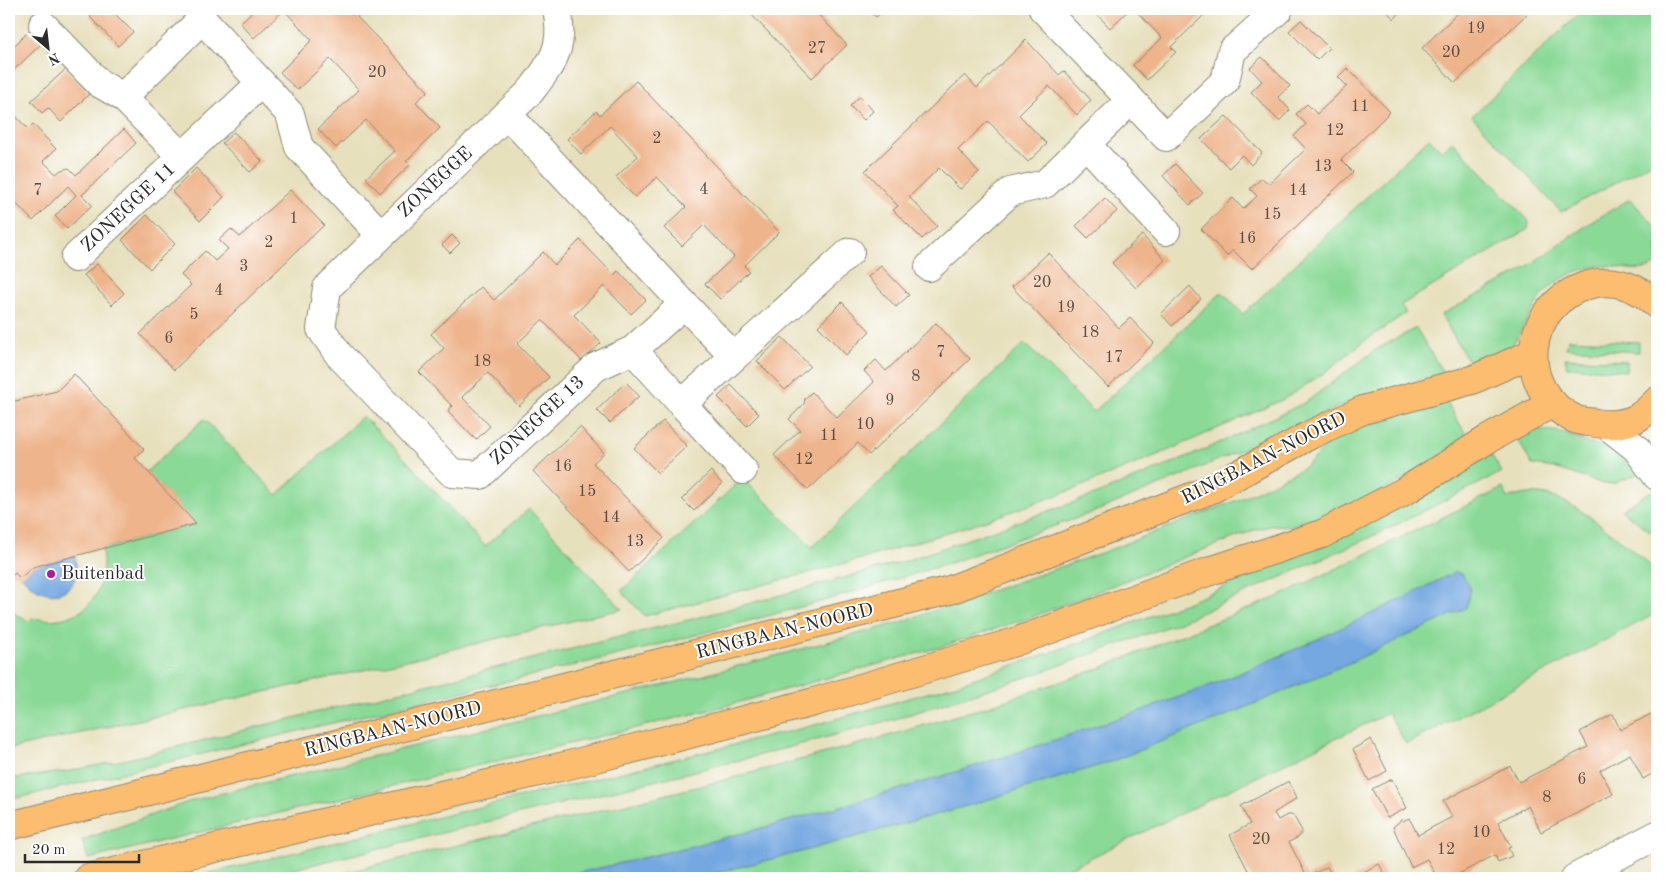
<svg xmlns="http://www.w3.org/2000/svg" width="1666" height="887" font-family="'Old Standard TT',serif">
<rect width="100%" height="100%" fill="#fff"/>
<filter id="ink" filterUnits="userSpaceOnUse"><feTurbulence type="fractalNoise" baseFrequency=".02" numOctaves="2"/><feDisplacementMap in="SourceGraphic" scale="10" xChannelSelector="R" yChannelSelector="G"/><feConvolveMatrix kernelMatrix="1 2 1 2 8 2 1 2 1" color-interpolation-filters="sRGB"/></filter>
<filter id="wash" filterUnits="userSpaceOnUse"><feTurbulence type="fractalNoise" baseFrequency=".0096" numOctaves="4" result="noise"/><feDisplacementMap in="SourceGraphic" scale="20" xChannelSelector="R" yChannelSelector="G"/><feGaussianBlur stdDeviation="1.12" result="paint"/><feColorMatrix in="noise" values="0 0 0 0 0 0 0 0 0 0 0 0 0 0 0 0 0 1.4 0 .05"/><feComposite in="paint" operator="in"/></filter>
<g filter="url(#wash)">
<rect width="100%" height="100%" fill="#e7e0bd"/>
<!-- green -->
<g fill="#8ad997" stroke="#5a8261">
<path d="M1584 9H1657V160L1561 212 1472 116Z"/>
<path d="M1429 138 1442 151 1452 141 1529 221 1528 229 1401 305 1406 313 1363 342 1324 373 1284 399 1167 451 1077 488 993 518 869 557 645 616 621 591 743 478 812 547 1025 343 1094 412 1222 292 1243 314Z"/>
<path d="M1630 199 1657 228V264C1640 276 1620 265 1601 266 1589 267 1576 271 1565 277 1533 294 1530 324 1509 348 1500 357 1483 362 1472 368L1441 315 1518 273 1593 221Z"/>
<path d="M1416 328 1443 373 1363 396 1191 472 1094 512 944 565 827 600 647 648 9 800V779L70 771 132 758 696 618 902 562 1092 496 1197 453 1273 418 1306 402 1377 349Z"/>
<path d="M1569 339 1639 342V352L1565 348Z"/>
<path d="M1565 358 1627 361 1626 371 1567 367Z"/>
<path d="M1445 399 1468 438 1401 481 1309 527 1274 525 1254 530 1035 616 937 648 714 709 88 859 82 840 194 800 697 677 898 623 1104 552 1245 497 1305 467 1332 440 1349 430Z"/>
<path d="M363 416 407 461 485 546 529 509 622 609 377 667 9 749V610L29 622 32 618C81 627 109 598 102 549L195 524 147 471 204 419 277 495Z"/>
<path d="M1537 429 1561 432 1590 444 1603 445 1619 453 1641 472 1616 483 1604 484 1554 468 1532 465 1516 436Z"/>
<path d="M1488 450 1502 472 1384 531 1178 623 1039 673 895 719 752 757 258 878H190L811 726 955 685 1084 641 1199 598 1297 555Z"/>
<path d="M1503 488 1507 498C1520 495 1533 492 1546 495 1580 502 1629 548 1657 571V613L1406 744 1388 713 1049 878H322L717 782 867 742 989 706 1095 670 1282 595Z"/>
<path d="M1651 491 1657 501V536L1621 510Z"/>
</g>
<!-- water -->
<g fill="#74a7e0" stroke="#506986">
<path d="M75 556C84 596 47 606 22 577L33 567Z"/>
<path d="M1455 572 1462 574 1471 589 1466 608 1349 663 1233 713 1110 762 967 806 797 853 694 878H554C721 842 886 796 1049 742 1106 722 1164 704 1221 681 1300 649 1379 611 1455 572Z"/>
</g>
<g id="blocks">
<!-- building -->
<g fill="#eeb48b">
<path d="M91 9H110L133 32 118 46 90 17 94 13Z"/>
<path d="M255 9H366L357 17 428 91 416 102 440 128 406 161 410 165 380 193 366 178 395 151 366 120 336 148 318 129 359 90 330 59 297 90 280 72 312 40 284 10 254 38 240 23Z"/>
<path d="M746 9H813L847 45 812 78Z"/>
<path d="M868 9H885L876 17Z"/>
<path d="M1092 9H1130L1110 28Z"/>
<path d="M1134 9H1202L1206 13 1171 47 1176 52 1147 80 1133 65 1162 38Z"/>
<path d="M1385 9H1404L1394 19Z"/>
<path d="M1462 9H1532L1455 83 1422 48Z"/>
<path d="M1301 20 1329 48 1317 60 1289 31Z"/>
<path d="M29 31 41 44 13 71 9 67V51Z"/>
<path d="M1026 40 1059 75 1064 71 1091 100 1077 115 1049 86 1034 100 1019 115 1047 144 1028 162 988 121 958 150 979 172 960 189 939 168 909 197 937 226 922 239 893 210 898 206 865 171 965 75 977 88Z"/>
<path d="M1262 57 1290 86 1278 97 1290 110 1279 121 1251 92 1262 81 1250 68Z"/>
<path d="M1347 68 1390 112 1341 160 1353 172 1252 269 1233 250 1227 256 1201 229 1233 198 1243 209 1257 196 1250 189 1262 178 1269 184 1306 149 1294 136 1306 124 1296 114 1307 104 1317 114 1347 86 1338 77Z"/>
<path d="M66 69 89 94 61 122 48 108 42 113 31 101Z"/>
<path d="M636 81 779 232 744 266 749 271 720 299 705 284 734 257 704 225 682 246 664 228 686 207 657 177 635 197 626 188 616 177 638 156 610 126 581 154 567 139 596 111 600 115Z"/>
<path d="M860 96 873 111 864 120 850 106Z"/>
<path d="M9 109 28 129 33 124 56 149 43 161 56 174 61 170 69 168 76 175 124 129 136 143 82 195 92 205 67 229 55 216 76 195 68 186 33 221 9 196Z"/>
<path d="M1226 116 1262 153 1251 165 1242 155 1229 168 1201 139Z"/>
<path d="M234 132 262 161 250 172 222 143Z"/>
<path d="M1175 164 1203 193 1190 205 1163 176Z"/>
<path d="M196 168 224 197 200 221 172 192Z"/>
<path d="M290 190 324 225 174 370 140 334 191 285 181 275 205 251 215 261 228 249 219 240 231 229 240 237Z"/>
<path d="M1105 198 1117 211 1088 238 1076 226Z"/>
<path d="M147 215 175 244 150 269 122 240Z"/>
<path d="M452 235 460 243 450 253 442 245Z"/>
<path d="M1142 235 1165 260 1136 288 1112 263Z"/>
<path d="M580 240 614 275 618 271 646 300 631 314 604 286 574 315 601 343 582 361 542 320 517 344 549 377 519 406 488 373 462 397 490 426 476 440 448 411 452 406 419 372 444 348 431 334 481 287 494 300 543 252 555 265Z"/>
<path d="M1048 253 1119 328 1130 318 1154 343 1108 387 1012 287Z"/>
<path d="M97 264 124 293 112 305 84 275Z"/>
<path d="M881 266 909 295 896 307 868 277Z"/>
<path d="M1190 286 1201 299 1172 326 1161 314Z"/>
<path d="M842 302 870 331 846 355 818 326Z"/>
<path d="M936 323 970 359 869 455 858 443 808 490 774 455 800 430 789 419 804 404 805 398 812 392 837 418 874 382 864 371 876 360 886 371Z"/>
<path d="M782 337 810 366 785 390 757 361Z"/>
<path d="M74 374 144 449 135 458 196 524 33 567 20 578 15 573 9 579V399L11 402 57 391Z"/>
<path d="M626 382 639 396 610 423 597 410Z"/>
<path d="M731 385 759 414 747 426 718 397Z"/>
<path d="M663 421 687 446 658 473 634 448Z"/>
<path d="M580 427 604 453 593 463 664 538 629 572 533 471Z"/>
<path d="M711 471 722 484 694 511 682 499Z"/>
<path d="M1657 711V771L1643 779 1630 754 1600 770 1613 794 1541 832 1528 806 1498 822 1511 847 1508 848 1512 856 1498 862 1495 855 1451 878H1437L1427 859 1411 867 1393 827 1402 819 1403 821 1409 818 1418 835 1452 817 1443 801 1510 766 1519 782 1588 747 1580 732 1613 714 1620 730Z"/>
<path d="M1371 739 1387 771 1369 781 1353 749Z"/>
<path d="M1392 779 1407 808 1387 818 1372 789Z"/>
<path d="M1289 781 1297 798 1274 813 1278 820 1287 815H1293L1302 831 1299 837 1289 842 1307 877 1327 867 1334 878H1252L1230 835 1250 824 1241 806Z"/>
<path d="M1379 864 1387 878H1352Z"/>
</g>
</g>
</g>
<g filter="url(#ink)">
<use href="#blocks" fill-opacity="0" stroke="#898674" stroke-width="1"/>
<g fill="none" stroke-linecap="round" stroke-linejoin="round">
<defs>
<g id="minor">
<path d="M199 9 202 19 290 114 299 147 381 235"/>
<path d="M202 19 123 97 182 157 261 83"/>
<path d="M43 25 99 83 123 97"/>
<path d="M1131 100 1166 137 1225 81 1232 51 1279 9"/>
<path d="M508 115 684 304 633 350 596 367 480 475 452 473 339 355 321 329 327 288 530 92C553 62 565 47 557 9"/>
<path d="M1086 144 1166 231"/>
<path d="M75 258 182 157"/>
<path d="M929 267 1010 192 1045 184 1131 100 1043 9"/>
<path d="M633 350 682 404 734 357 684 304"/>
<path d="M734 357 850 252"/>
<path d="M682 404 743 470"/>
<path d="M1608 426 1636 448 1657 476"/>
<path d="M1575 878 1657 835"/>
</g>
<g id="major">
<path d="M1657 305C1639 287 1613 277 1588 285 1522 305 1513 392 1577 420 1583 422 1590 422 1596 423 1609 426 1629 424 1640 416 1646 412 1652 406 1657 401"/>
<path d="M9 826 950 590 1212 489 1310 435 1363 410 1472 380 1533 353"/>
<path d="M88 878 573 764 814 702 1015 642 1213 570 1322 534 1405 491 1488 439 1553 403"/>
</g>
</defs>
<!-- minor casing -->
<use href="#minor" stroke="#898674" stroke-width="30"/>
<!-- major casing -->
<use href="#major" stroke="#898674" stroke-width="30"/>
<!-- minor -->
<use href="#minor" stroke="#fff" stroke-width="28"/>
<!-- major -->
<use href="#major" stroke="#fdbd6f" stroke-width="28"/>
</g>
</g>
<!-- markers -->
<circle fill="#b5179e" stroke="#fff" stroke-width="2" cx="51" cy="574" r="5"/>
<g text-anchor="middle" dominant-baseline="central" stroke-width="4" stroke-linejoin="round" paint-order="stroke">
<!-- number labels -->
<g font-size="16" fill="#5c4d43">
<text x="1476" y="29">19</text>
<text x="817" y="49">27</text>
<text x="1451" y="53">20</text>
<text x="377" y="73">20</text>
<text x="1360" y="107">11</text>
<text x="1335" y="131">12</text>
<text x="657" y="139">2</text>
<text x="1323" y="167">13</text>
<text x="704" y="190">4</text>
<text x="38" y="191">7</text>
<text x="1298" y="191">14</text>
<text x="1272" y="215">15</text>
<text x="294" y="219">1</text>
<text x="1247" y="239">16</text>
<text x="269" y="243">2</text>
<text x="244" y="267">3</text>
<text x="1042" y="283">20</text>
<text x="219" y="291">4</text>
<text x="1066" y="308">19</text>
<text x="194" y="315">5</text>
<text x="1090" y="333">18</text>
<text x="169" y="339">6</text>
<text x="941" y="353">7</text>
<text x="1114" y="358">17</text>
<text x="482" y="362">18</text>
<text x="916" y="377">8</text>
<text x="890" y="401">9</text>
<text x="865" y="425">10</text>
<text x="829" y="436">11</text>
<text x="804" y="460">12</text>
<text x="563" y="467">16</text>
<text x="587" y="492">15</text>
<text x="611" y="518">14</text>
<text x="635" y="542">13</text>
<text x="1582" y="780">6</text>
<text x="1547" y="798">8</text>
<text x="1481" y="833">10</text>
<text x="1261" y="840">20</text>
<text x="1446" y="850">12</text>
</g>
<!-- street labels -->
<g font-size="19" fill="#2b2b2b" stroke="#fff">
<text transform="translate(436 183) rotate(-43)">ZONEGGE</text>
<text transform="translate(129 208) rotate(-43)">ZONEGGE 11</text>
<text transform="translate(538 421) rotate(-43)">ZONEGGE 13</text>
<text transform="translate(1264 459) rotate(-27)">RINGBAAN-NOORD</text>
<text transform="translate(785 632) rotate(-14)">RINGBAAN-NOORD</text>
<text transform="translate(393 730) rotate(-14)">RINGBAAN-NOORD</text>
</g>
<!-- poi labels -->
<g font-size="19" fill="#2b2b2b" stroke="#fff" text-anchor="start">
<text x="61" y="574">Buitenbad</text>
</g>
</g>
<!-- margin -->
<rect width="1666" height="887" fill="none" stroke="#fff" stroke-width="30"/>
<!-- north arrow -->
<g transform="translate(48 48) rotate(152)" stroke="#ffffff" stroke-width="4" paint-order="stroke">
<path d="M0-4L9 19L0 12L-9 19Z" fill="#2b2b2b"/>
<text y="-8" font-size="14" font-weight="bold" text-anchor="middle" fill="#2b2b2b">N</text>
</g>
<!-- scale -->
<path d="M25 854v8h114v-8" fill="none" stroke="#2b2b2b" stroke-width="2.5"/>
<text x="32" y="854" font-size="15" fill="#2b2b2b" stroke="#ffffff" stroke-width="4" paint-order="stroke">20 m</text>
</svg>
